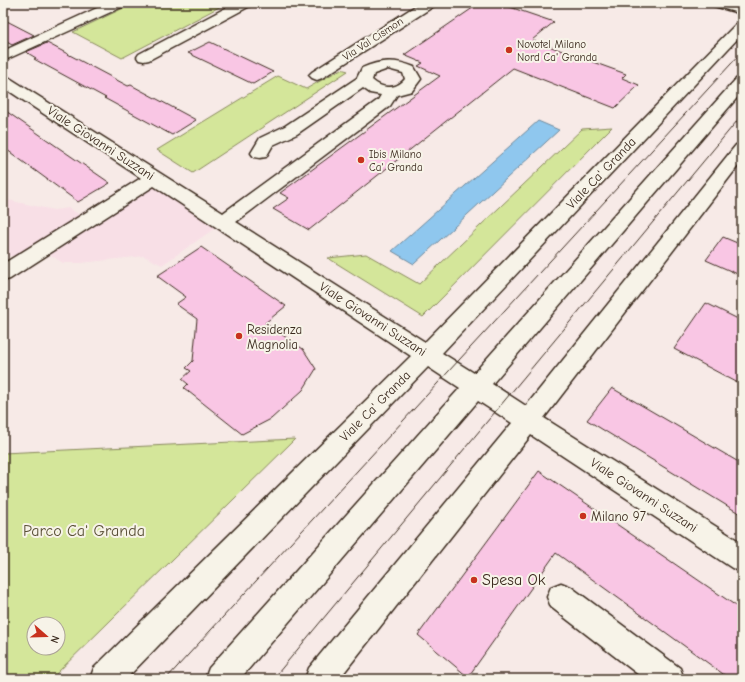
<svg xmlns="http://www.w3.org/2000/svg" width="745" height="682" font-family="'Comic Neue',sans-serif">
<rect width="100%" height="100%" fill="#f7eae7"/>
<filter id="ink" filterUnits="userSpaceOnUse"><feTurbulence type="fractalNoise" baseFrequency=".025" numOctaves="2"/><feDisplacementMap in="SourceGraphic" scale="8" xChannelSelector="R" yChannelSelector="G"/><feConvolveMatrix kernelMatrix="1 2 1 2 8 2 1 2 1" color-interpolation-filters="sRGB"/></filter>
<g filter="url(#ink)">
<!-- built -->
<g fill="#f8dfe6">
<path d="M155 179 221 224 162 265 144 256 81 263H63L44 251Z"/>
<path d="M3 199 54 210 69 208 86 219 27 256H3Z"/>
</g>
<!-- green -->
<g fill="#d4e69a" stroke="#88885c" fill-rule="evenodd">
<path d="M134 3H227L122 58 73 32Z"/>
<path d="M341 69 348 71 193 173 157 150 278 76 306 89Z"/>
<path d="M612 127 423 317 328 258 366 254 419 284 582 129Z"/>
<path d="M295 439 51 679H3V453ZM34 624H58V648H34Z"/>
</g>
<!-- water -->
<path fill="#8fc7ee" stroke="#6d889b" d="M538 121 559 130 414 264 392 251Z"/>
<!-- building -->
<g fill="#f9c6e4" stroke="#3b2a1e">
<path d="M480 3H498L554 22 532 40 626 74 622 78 639 85 615 108 513 68 309 230 273 209 289 198 280 193 440 76 418 66 423 63 404 55Z"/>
<path d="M3 19 34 35 12 45 3 40Z"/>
<path d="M210 42 273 72 253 84 188 53Z"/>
<path d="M47 43 128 86 131 85 196 120 172 135 104 98H106L34 59 36 58 26 52Z"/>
<path d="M3 109 59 148 110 183 78 202 3 147Z"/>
<path d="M723 237 742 245V276L706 260Z"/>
<path d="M201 247 286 306 265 323 303 349 316 369 303 390 271 419 242 434 184 388 188 384 182 379 191 371 186 368 193 361 197 319 176 304 186 297 157 276Z"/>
<path d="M706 303 742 321V385L674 349Z"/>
<path d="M612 388 742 464V515L587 420Z"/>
<path d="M539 471 742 610V679H730L556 553 468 677 418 635Z"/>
</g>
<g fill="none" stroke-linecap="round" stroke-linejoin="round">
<defs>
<g id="minor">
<path d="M108 3H126L124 6 3 61V51Z"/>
<path d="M235 3H252L250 6 149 60 144 61 139 60 137 57 139 54Z"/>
<path d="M420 3H436L434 6 322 78 317 80 312 78 309 75 312 72Z"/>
<path d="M712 3H733L742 6V14L714 6Z"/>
<path d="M742 22V34L442 353 474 373 736 79 742 77V92L492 384 526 406 736 145 742 144V161L544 418 742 543V572L732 568 531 435 339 679H305L309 668 512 423 478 401 240 679H205L209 668 460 388 428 367 126 679H90L94 668 411 356 154 186 10 279 3 281V264L141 178 3 87V75L8 77 223 213 378 100 381 95 370 93 363 88 297 134 273 145 266 157 260 158 254 157 251 153 260 138 285 126 357 78 362 68C380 60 395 59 414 67L421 79 412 91 397 95 390 106 236 222 425 342 737 23ZM388 69 403 73 405 79C396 90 382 89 372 80L374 74Z"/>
<path d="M561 583 571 587 680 668 684 679H644L551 607 547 597 551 587Z"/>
</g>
</defs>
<!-- minor casing -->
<use href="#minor" stroke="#3b2a1e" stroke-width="3"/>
<!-- minor -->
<use href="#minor" fill="#f7f3e8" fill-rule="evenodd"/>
<!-- tram -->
<g stroke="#3b2a1e" stroke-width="1">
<path d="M166 679 742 52"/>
<path d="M273 679 742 115"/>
</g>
</g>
</g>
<!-- markers -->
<g fill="#c8321e" stroke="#f7f3e8" stroke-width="1.5">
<circle cx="509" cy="50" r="4"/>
<circle cx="361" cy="160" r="4"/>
<circle cx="239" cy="336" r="4"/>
<circle cx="583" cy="516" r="4"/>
<circle cx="474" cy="580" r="4"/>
</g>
<g text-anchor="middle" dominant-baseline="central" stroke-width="4" stroke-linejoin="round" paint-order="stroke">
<!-- far-street labels -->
<g font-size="11" fill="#3b2a1e" stroke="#f7f3e8">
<text transform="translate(373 39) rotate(-33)">Via Val Cismon</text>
</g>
<!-- far-poi labels -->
<g font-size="11" fill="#3b2a1e" stroke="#f7f3e8" text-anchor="start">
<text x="517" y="44">Novotel Milano<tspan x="517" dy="13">Nord Ca' Granda</tspan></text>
<text x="369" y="154">Ibis Milano<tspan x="369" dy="13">Ca' Granda</tspan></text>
</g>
<!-- street labels -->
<g font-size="13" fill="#3b2a1e" stroke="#f7f3e8">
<text transform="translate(101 143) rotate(33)">Viale Giovanni Suzzani</text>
<text transform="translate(601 173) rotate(-46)">Viale Ca' Granda</text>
<text transform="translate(373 319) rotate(33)">Viale Giovanni Suzzani</text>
<text transform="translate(375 406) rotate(-45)">Viale Ca' Granda</text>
<text transform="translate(644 495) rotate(33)">Viale Giovanni Suzzani</text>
</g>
<!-- poi labels -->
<g font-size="13" fill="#3b2a1e" stroke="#f7f3e8" text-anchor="start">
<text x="247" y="329">Residenza<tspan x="247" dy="15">Magnolia</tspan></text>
<text x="591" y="516">Milano 97</text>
</g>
<!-- near-park labels -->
<g font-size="16" fill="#5a5037" stroke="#f7f3e8">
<text x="84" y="531">Parco Ca' Granda</text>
</g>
<!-- near-poi labels -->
<g font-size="16" fill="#3b2a1e" stroke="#f7f3e8" text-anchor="start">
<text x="482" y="580">Spesa Ok</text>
</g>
</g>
<!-- margin -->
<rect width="745" height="682" fill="none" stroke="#f7f3e8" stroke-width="16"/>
<rect x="8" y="8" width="729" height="666" fill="none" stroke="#3b2a1e" stroke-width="1.5" filter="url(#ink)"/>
<!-- north arrow -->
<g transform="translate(46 636) rotate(110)"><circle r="19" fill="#f7f3e8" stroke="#aca397"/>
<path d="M0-3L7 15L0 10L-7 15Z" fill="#c8321e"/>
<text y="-6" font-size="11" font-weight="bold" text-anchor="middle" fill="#3b2a1e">N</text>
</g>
</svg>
